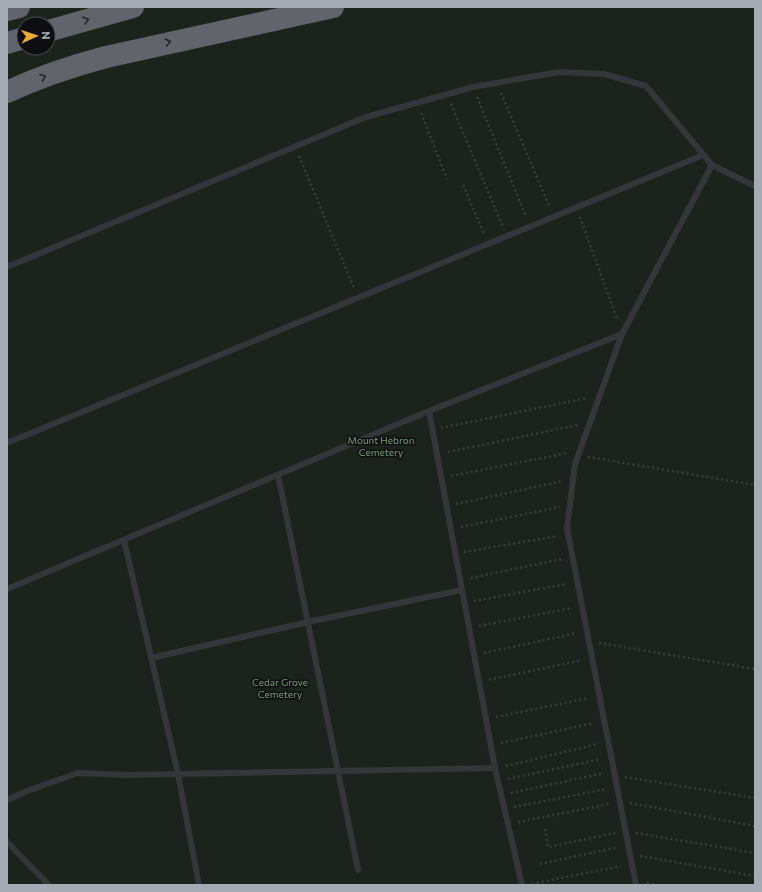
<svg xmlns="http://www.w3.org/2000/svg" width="762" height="892" font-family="Commissioner,sans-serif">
<rect width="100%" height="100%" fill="#131315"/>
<!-- green -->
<path fill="#1c231c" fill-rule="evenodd" d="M7 7H755V885H7ZM24 24H48V48H24Z"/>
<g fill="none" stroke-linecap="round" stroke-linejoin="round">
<!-- path -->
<g stroke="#3b3d41" stroke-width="2.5" stroke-dasharray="2 3" stroke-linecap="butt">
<path d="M501 93 550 208"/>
<path d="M477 97 526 217"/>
<path d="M451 104 503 227"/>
<path d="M421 113 447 179"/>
<path d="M299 156 354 288"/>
<path d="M463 185 484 234"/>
<path d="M580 217 617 319"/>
<path d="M441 428 587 398"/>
<path d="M448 452 578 425"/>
<path d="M588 457 755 485"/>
<path d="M451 476 567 453"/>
<path d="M456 504 563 481"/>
<path d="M461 527 560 507"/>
<path d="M464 552 558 536"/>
<path d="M471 578 562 559"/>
<path d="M474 601 567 584"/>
<path d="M479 626 572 608"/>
<path d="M599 643 755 669"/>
<path d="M484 653 577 633"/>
<path d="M489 680 582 660"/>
<path d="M496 717 589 698"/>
<path d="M501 743 594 723"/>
<path d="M506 766 598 744"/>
<path d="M625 777 755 798"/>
<path d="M508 779 601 759"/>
<path d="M511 793 604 773"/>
<path d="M630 803 755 826"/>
<path d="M514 807 607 789"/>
<path d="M518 822 609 804"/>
<path d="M545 829 548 847 615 833"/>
<path d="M636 833 755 853"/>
<path d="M640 856 755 876"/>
<path d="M540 864 618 847"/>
<path d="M647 883 658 885"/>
<path d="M532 884 621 866"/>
</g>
<!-- lane -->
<g stroke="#35363a" stroke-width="6">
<path d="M7 267 366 117 473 87 559 72 604 74 646 86 712 165 755 186"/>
<path d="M429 411 495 768 522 885"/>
<path d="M7 443 703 155"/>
<path d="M278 475 358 870"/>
<path d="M124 540 178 774 199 885"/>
<path d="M7 589 429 411 622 334"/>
<path d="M151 658 308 622 462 590"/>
<path d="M7 800 27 791 78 773 128 775 495 768"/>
<path d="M7 842 49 885"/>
<path d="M636 885 567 528 575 464 622 334 712 165"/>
</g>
<!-- highway -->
<g stroke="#61646b" stroke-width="22">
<path d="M7 10 19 7"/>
<path d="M48 31 133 7"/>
<path d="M7 43 24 38"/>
<path d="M7 92C39 77 72 66 106 57L333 7"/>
</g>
</g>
<!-- one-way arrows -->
<defs><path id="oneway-chevron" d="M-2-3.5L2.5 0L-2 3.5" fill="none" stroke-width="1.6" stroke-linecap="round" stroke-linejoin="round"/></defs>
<g stroke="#232427">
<use href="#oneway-chevron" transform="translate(86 20) rotate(-16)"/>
<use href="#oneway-chevron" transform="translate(168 42) rotate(-12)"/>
<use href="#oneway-chevron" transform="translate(43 77) rotate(-21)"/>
</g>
<g text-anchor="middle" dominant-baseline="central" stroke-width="3" stroke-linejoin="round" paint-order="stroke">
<!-- park labels -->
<g font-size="10" fill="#7da07e" stroke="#0e0e10">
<text x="381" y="440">Mount Hebron<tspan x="381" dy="12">Cemetery</tspan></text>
<text x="280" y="682">Cedar Grove<tspan x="280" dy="12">Cemetery</tspan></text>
</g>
</g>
<!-- border -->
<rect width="762" height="892" fill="none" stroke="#a5abb5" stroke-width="16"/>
<!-- north arrow -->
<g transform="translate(36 36) rotate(87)"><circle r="19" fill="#0e0e10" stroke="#4a4d52"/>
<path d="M0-3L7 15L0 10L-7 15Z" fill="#ecaa35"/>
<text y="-6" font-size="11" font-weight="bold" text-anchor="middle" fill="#a5abb5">N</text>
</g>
</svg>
